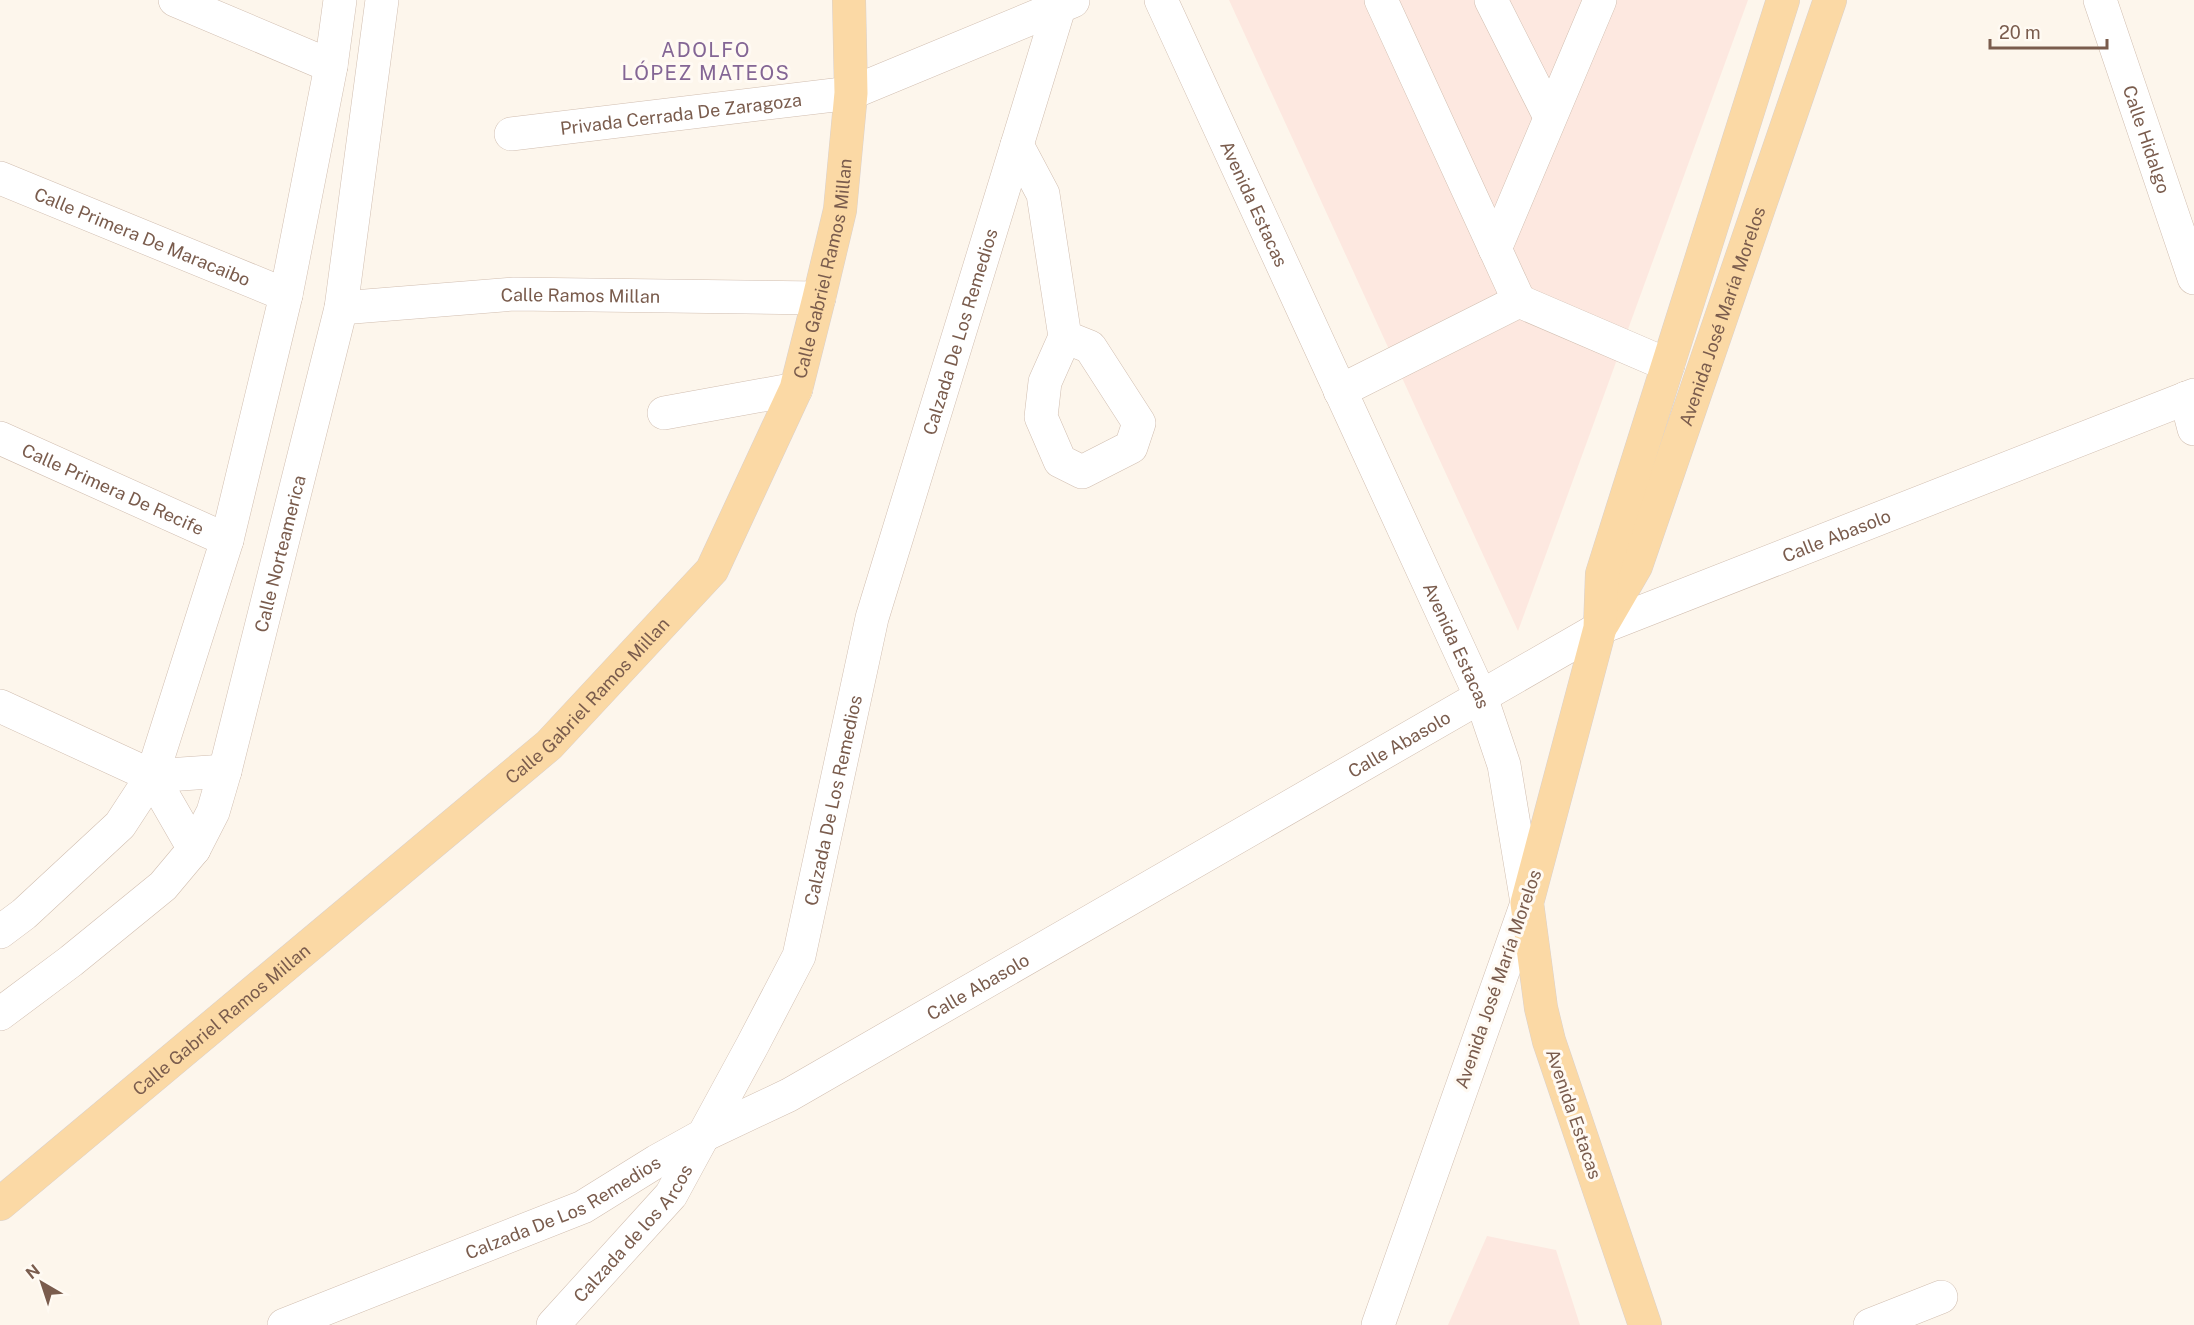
<svg xmlns="http://www.w3.org/2000/svg" width="2194" height="1325" font-family="'Public Sans',sans-serif">
<rect width="100%" height="100%" fill="#fdf6ec"/>
<!-- commercial -->
<g fill="#fde8e0">
<path d="M1229 0H1748L1518 631Z"/>
<path d="M1487 1236 1556 1250 1580 1325H1448Z"/>
</g>
<g fill="none" stroke-linecap="round" stroke-linejoin="round">
<defs>
<g id="minor">
<path d="M175 0 331 66"/>
<path id="s1" d="M1161 0 1481 697 1504 765 1527 903 1378 1325"/>
<path d="M1381 0 1519 301"/>
<path d="M1491 0 1550 117"/>
<path id="s2" d="M2100 0 2194 278"/>
<path id="s3" d="M511 134 851 93 1073 1"/>
<path d="M1017 145 1043 194 1065 337 1045 382 1041 417 1060 461 1082 472 1131 447 1139 423 1090 347 1065 337"/>
<path id="s4" d="M0 178 286 295"/>
<path d="M1495 249 1600 0"/>
<path id="s5" d="M341 308 514 294 819 298"/>
<path d="M1340 391 1519 301 1668 365"/>
<path d="M2186 398 2194 429"/>
<path d="M664 413 796 389"/>
<path id="s6" d="M0 438 227 540"/>
<path d="M0 706 152 776 194 849"/>
<path d="M152 776 225 771"/>
<path d="M0 932 24 914 120 825 152 776 227 540 286 295 331 66 340 0"/>
<path id="s7" d="M0 1014 71 961 163 886 194 849 213 812 225 771 341 308 382 0"/>
<path id="s8" d="M284 1325 583 1207 657 1161 702 1136 789 1095 1600 628 2194 395"/>
<path id="s9" d="M553 1325 671 1195 752 1046 799 956 872 618 1059 8"/>
<path d="M1870 1325 1941 1297"/>
</g>
<g id="major">
<path id="s10" d="M1603 623 1636 566 1830 0"/>
<path id="s11" d="M0 1204 549 745 712 570 796 389 819 298 840 210 851 93 849 0"/>
<path d="M1645 1325 1549 1041 1541 1008 1527 903 1600 628 1602 574 1783 0"/>
</g>
</defs>
<!-- minor casing -->
<use href="#minor" stroke="#d1beb0" stroke-width="34"/>
<!-- major casing -->
<use href="#major" stroke="#dad1cd" stroke-width="34"/>
<!-- minor -->
<use href="#minor" stroke="#fff" stroke-width="33"/>
<!-- major -->
<use href="#major" stroke="#fbd9a5" stroke-width="33"/>
</g>
<g text-anchor="middle" dominant-baseline="central" stroke-width="6" stroke-linejoin="round" paint-order="stroke">
<!-- street labels -->
<g font-size="18" fill="#7a5c4d" stroke="#fffaf3">
<text stroke="none"><textPath href="#s3" startOffset="171">Privada Cerrada De Zaragoza</textPath></text>
<text stroke="none"><textPath href="#s2" startOffset="147">Calle Hidalgo</textPath></text>
<text stroke="none"><textPath href="#s1" startOffset="224">Avenida Estacas</textPath></text>
<text stroke="none"><textPath href="#s4" startOffset="154">Calle Primera De Maracaibo</textPath></text>
<text stroke="none"><textPath href="#s11" startOffset="1278">Calle Gabriel Ramos Millan</textPath></text>
<text stroke="none"><textPath href="#s5" startOffset="240">Calle Ramos Millan</textPath></text>
<text stroke="none"><textPath href="#s10" startOffset="330">Avenida José María Morelos</textPath></text>
<text stroke="none"><textPath href="#s9" startOffset="1092">Calzada De Los Remedios</textPath></text>
<text stroke="none"><textPath href="#s6" startOffset="124">Calle Primera De Recife</textPath></text>
<text stroke="none"><textPath href="#s8" startOffset="1746">Calle Abasolo</textPath></text>
<text stroke="none"><textPath href="#s7" startOffset="564">Calle Norteamerica</textPath></text>
<text stroke="none"><textPath href="#s1" startOffset="710">Avenida Estacas</textPath></text>
<text stroke="none"><textPath href="#s11" startOffset="774">Calle Gabriel Ramos Millan</textPath></text>
<text stroke="none"><textPath href="#s8" startOffset="1260">Calle Abasolo</textPath></text>
<text stroke="none"><textPath href="#s9" startOffset="606">Calzada De Los Remedios</textPath></text>
<text transform="translate(1498 979) rotate(-71)">Avenida José María Morelos</text>
<text stroke="none"><textPath href="#s8" startOffset="774">Calle Abasolo</textPath></text>
<text stroke="none"><textPath href="#s11" startOffset="288">Calle Gabriel Ramos Millan</textPath></text>
<text transform="translate(1574 1114) rotate(71)">Avenida Estacas</text>
<text stroke="none"><textPath href="#s8" startOffset="303">Calzada De Los Remedios</textPath></text>
<text stroke="none"><textPath href="#s9" startOffset="122">Calzada de los Arcos</textPath></text>
</g>
<!-- neighbourhood labels -->
<g font-size="20" letter-spacing="1.5" fill="#846695" stroke="#fffaf3">
<text x="706" y="50">ADOLFO<tspan x="706" dy="23">LÓPEZ MATEOS</tspan></text>
</g>
</g>
<!-- north arrow -->
<g transform="translate(42 1283) rotate(321)" stroke="#fffaf3" stroke-width="4.5" paint-order="stroke">
<path d="M0-4.5L10 22L0 15L-10 22Z" fill="#7a5c4d"/>
<text y="-9" font-size="16" font-weight="bold" text-anchor="middle" fill="#7a5c4d">N</text>
</g>
<!-- scale -->
<path d="M1990 39v9h117v-9" fill="none" stroke="#7a5c4d" stroke-width="3"/>
<text x="1999" y="39" font-size="18" fill="#7a5c4d" stroke="#fffaf3" stroke-width="4.5" paint-order="stroke">20 m</text>
</svg>
